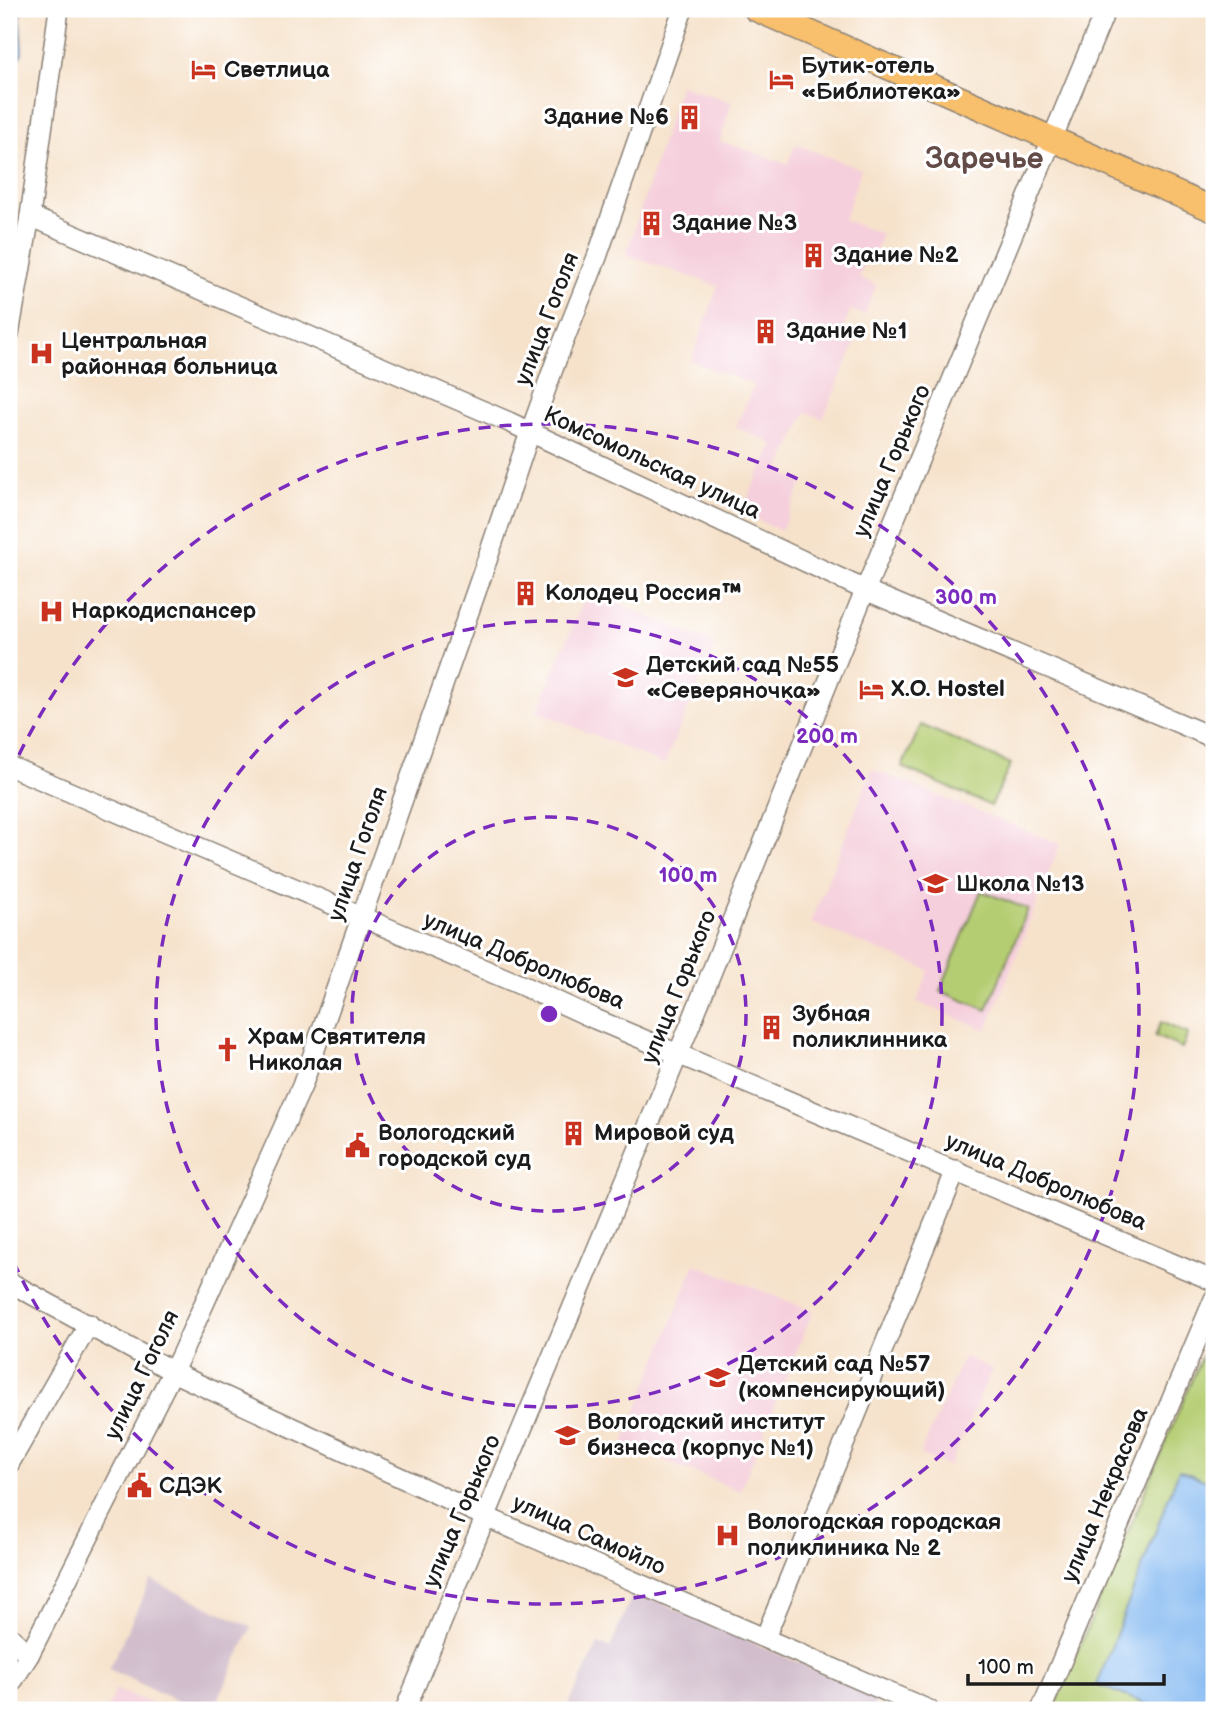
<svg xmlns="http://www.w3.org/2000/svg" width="1223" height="1719" font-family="'Balsamiq Sans',sans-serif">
<rect width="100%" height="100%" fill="#fff"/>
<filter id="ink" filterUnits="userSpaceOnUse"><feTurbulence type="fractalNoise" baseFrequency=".0143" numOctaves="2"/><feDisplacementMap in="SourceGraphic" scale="14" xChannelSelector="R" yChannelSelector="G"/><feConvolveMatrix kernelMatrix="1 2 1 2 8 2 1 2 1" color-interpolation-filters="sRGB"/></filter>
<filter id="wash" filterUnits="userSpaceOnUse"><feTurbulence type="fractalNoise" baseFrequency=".00686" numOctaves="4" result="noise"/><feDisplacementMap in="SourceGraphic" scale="28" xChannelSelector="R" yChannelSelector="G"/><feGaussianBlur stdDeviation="1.57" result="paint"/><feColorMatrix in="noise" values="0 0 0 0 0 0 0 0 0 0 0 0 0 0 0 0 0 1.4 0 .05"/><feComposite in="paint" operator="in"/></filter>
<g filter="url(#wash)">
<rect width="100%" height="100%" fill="#f6e2cb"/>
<!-- built -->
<g fill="#f5cfdb">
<path d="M680 85 732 102 720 141 788 164 795 144 861 169 844 220 882 234 875 253 866 259 859 278 876 285 865 315 850 310 843 332 857 338 823 419 806 412 779 471 803 482 781 531 741 512 773 444 736 427 754 385 691 361 718 286 626 255Z"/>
<path d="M588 590 715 645 664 765 537 711Z"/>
<path d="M872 769 1060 844 987 1030 917 1002 929 970 811 923Z"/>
<path d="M695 1264 813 1311 740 1491 623 1444Z"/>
<path d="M964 1356 992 1369 949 1467 920 1454Z"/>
<path d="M115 1689 167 1710H107Z"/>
</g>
<!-- industrial -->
<g fill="#d1bdcc">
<path d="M151 1580 252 1627 213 1710H196L109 1669Z"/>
<path d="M634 1591 878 1697 872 1710H566L598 1644 610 1648Z"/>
</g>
<!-- green -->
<g fill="#b5cd72" stroke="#687447" stroke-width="2">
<path d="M921 725 1011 764 991 806 902 767Z"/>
<path d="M981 891 1028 909 987 1010 940 991Z"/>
<path d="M1161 1022 1188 1034 1182 1048 1155 1036Z"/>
<path d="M1214 1327V1484L1179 1470 1097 1685 1162 1710H1053Z"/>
</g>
<!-- water -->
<g fill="#82b8f1" stroke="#4f6a86" stroke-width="2">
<path d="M9 9H22L20 18 22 53 11 71 9 108Z"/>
<path d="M1179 1470 1214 1484V1681L1203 1710H1162L1097 1685Z"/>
</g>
</g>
<g filter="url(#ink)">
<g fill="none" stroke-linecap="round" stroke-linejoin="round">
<defs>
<g id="minor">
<path d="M30 216 509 422 865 590 1214 738"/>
<path d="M9 334 30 216 59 9"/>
<path d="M9 766 523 986 595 1019 1214 1281"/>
<path d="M9 1282 183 1377 486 1517 929 1710"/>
<path d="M9 1464 89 1324"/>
<path d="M9 1636 29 1655"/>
<path d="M765 1638 956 1170"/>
<path d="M9 1687 29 1655 181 1355 302 1086 485 566 525 447 557 358 597 257 683 9"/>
<path d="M405 1710 691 1023 859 605 1106 9"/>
<path d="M1041 1710 1214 1299"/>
</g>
<path id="major" d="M756 9 1214 210"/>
</defs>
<!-- minor casing -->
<use href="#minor" stroke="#897f74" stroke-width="22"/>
<!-- major casing -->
<use href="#major" stroke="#897f74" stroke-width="27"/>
<!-- minor -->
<use href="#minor" stroke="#fff" stroke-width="19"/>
<!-- major -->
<use href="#major" stroke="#f8bf6c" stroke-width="24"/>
</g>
</g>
<!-- distance rings -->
<g fill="none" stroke="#7b2cbf" stroke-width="3.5" stroke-dasharray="12 9">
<circle cx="549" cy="1014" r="197"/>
<circle cx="549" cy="1014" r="393"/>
<path d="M10 774A590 590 0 1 1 10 1254"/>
</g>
<!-- icons -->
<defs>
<symbol id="hotel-bare" viewBox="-9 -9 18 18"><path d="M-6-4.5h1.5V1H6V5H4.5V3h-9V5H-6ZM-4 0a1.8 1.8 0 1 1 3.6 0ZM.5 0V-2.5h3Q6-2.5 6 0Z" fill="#c8321e" stroke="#fff" stroke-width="2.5" paint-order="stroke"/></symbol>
<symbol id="building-bare" viewBox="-9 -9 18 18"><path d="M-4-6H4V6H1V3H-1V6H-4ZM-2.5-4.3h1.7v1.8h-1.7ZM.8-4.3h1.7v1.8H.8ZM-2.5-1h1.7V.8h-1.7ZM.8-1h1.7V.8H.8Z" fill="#c8321e" stroke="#fff" stroke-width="2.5" paint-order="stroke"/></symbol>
<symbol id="hospital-bare" viewBox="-9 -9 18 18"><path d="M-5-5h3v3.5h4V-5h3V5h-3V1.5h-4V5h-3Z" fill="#c8321e" stroke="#fff" stroke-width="2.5" paint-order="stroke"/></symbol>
<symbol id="school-bare" viewBox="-9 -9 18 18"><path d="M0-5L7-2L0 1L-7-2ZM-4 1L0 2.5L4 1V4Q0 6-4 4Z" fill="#c8321e" stroke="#fff" stroke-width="2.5" paint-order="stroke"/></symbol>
<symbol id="church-bare" viewBox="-9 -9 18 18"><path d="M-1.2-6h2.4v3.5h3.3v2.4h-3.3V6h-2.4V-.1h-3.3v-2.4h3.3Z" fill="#c8321e" stroke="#fff" stroke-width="2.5" paint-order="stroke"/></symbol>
<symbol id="civic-bare" viewBox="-9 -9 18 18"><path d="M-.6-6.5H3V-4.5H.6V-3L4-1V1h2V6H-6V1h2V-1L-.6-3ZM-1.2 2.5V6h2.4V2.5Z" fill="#c8321e" stroke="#fff" stroke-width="2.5" paint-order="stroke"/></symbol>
<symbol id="university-bare" viewBox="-9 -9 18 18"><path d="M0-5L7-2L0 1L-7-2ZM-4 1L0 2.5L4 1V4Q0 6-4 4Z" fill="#c8321e" stroke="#fff" stroke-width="2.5" paint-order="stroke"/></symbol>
</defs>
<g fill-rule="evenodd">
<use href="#hotel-bare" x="186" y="52" width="35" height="35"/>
<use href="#hotel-bare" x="764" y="62" width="35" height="35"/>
<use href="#building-bare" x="672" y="100" width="35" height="35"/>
<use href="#building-bare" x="634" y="206" width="35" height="35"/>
<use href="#building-bare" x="796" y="238" width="35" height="35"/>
<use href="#building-bare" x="748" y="314" width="35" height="35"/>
<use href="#hospital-bare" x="24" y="336" width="35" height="35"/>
<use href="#building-bare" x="508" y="576" width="35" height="35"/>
<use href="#hospital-bare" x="34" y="594" width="35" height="35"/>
<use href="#school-bare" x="608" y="660" width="35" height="35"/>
<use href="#hotel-bare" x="854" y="672" width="35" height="35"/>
<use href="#school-bare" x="918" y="866" width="35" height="35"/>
<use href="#building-bare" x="754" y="1010" width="35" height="35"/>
<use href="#church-bare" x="210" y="1032" width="35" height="35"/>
<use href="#building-bare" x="556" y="1116" width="35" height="35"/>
<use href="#civic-bare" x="340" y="1128" width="35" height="35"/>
<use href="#school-bare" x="700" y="1360" width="35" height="35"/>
<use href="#university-bare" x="550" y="1418" width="35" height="35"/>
<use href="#civic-bare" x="122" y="1468" width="35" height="35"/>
<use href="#hospital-bare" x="710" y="1518" width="35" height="35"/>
</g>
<g text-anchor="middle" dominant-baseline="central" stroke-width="6" stroke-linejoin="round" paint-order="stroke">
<!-- poi labels -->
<g font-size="23" font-weight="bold" fill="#1c1c1c" stroke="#fff" text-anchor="start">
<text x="801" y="66">Бутик-отель<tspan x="801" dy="26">«Библиотека»</tspan></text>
<text x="224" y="70">Светлица</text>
<text x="669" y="117" text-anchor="end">Здание №6</text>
<text x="672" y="223">Здание №3</text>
<text x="833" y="255">Здание №2</text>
<text x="786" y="331">Здание №1</text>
<text x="61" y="341">Центральная<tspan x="61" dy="26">районная больница</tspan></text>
<text x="545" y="593">Колодец Россия™</text>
<text x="71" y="611">Наркодиспансер</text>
<text x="646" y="665">Детский сад №55<tspan x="646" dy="26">«Северяночка»</tspan></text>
<text x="891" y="689">X.O. Hostel</text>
<text x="956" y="884">Школа №13</text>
<text x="792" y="1014">Зубная<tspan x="792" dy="26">поликлинника</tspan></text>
<text x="248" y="1037">Храм Святителя<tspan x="248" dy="26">Николая</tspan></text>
<text x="378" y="1133">Вологодский<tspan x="378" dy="26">городской суд</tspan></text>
<text x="594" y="1133">Мировой суд</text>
<text x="738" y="1364">Детский сад №57<tspan x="738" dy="26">(компенсирующий)</tspan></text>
<text x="587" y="1422">Вологодский институт<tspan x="587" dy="26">бизнеса (корпус №1)</tspan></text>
<text x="159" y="1486">СДЭК</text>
<text x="747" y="1522">Вологодская городская<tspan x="747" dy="26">поликлиника № 2</tspan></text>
</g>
<!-- street labels -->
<g font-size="23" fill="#1c1c1c" stroke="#fff">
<text transform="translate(547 319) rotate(-69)">улица Гоголя</text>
<text transform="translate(892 461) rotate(-67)">улица Горького</text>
<text transform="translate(652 463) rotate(25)">Комсомольская улица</text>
<text transform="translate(358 854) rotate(-71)">улица Гоголя</text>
<text transform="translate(524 961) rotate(23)">улица Добролюбова</text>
<text transform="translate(679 987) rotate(-68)">улица Горького</text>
<text transform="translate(1046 1182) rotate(23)">улица Добролюбова</text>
<text transform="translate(142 1375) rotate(-64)">улица Гоголя</text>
<text transform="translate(1105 1495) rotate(-67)">улица Некрасова</text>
<text transform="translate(462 1511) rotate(-67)">улица Горького</text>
<text transform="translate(589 1535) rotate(24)">улица Самойло</text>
</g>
<!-- district labels -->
<g font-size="30" font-weight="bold" fill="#634b48" stroke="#fff">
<text x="984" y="159">Заречье</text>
</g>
</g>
<circle cx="549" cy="1014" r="10" fill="#7b2cbf" stroke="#fff" stroke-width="3.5"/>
<g font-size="21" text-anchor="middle" font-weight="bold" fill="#7b2cbf" stroke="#fff" stroke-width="6" stroke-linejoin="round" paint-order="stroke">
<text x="966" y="604">300 m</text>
<text x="827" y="743">200 m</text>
<text x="688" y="882">100 m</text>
</g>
<!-- margin -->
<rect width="1223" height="1719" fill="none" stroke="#fff" stroke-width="35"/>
<!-- scale -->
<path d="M968 1674v10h196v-10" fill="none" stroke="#1c1c1c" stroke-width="3.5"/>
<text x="978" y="1674" font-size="21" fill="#1c1c1c" stroke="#ffffff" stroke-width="5" paint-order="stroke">100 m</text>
</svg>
